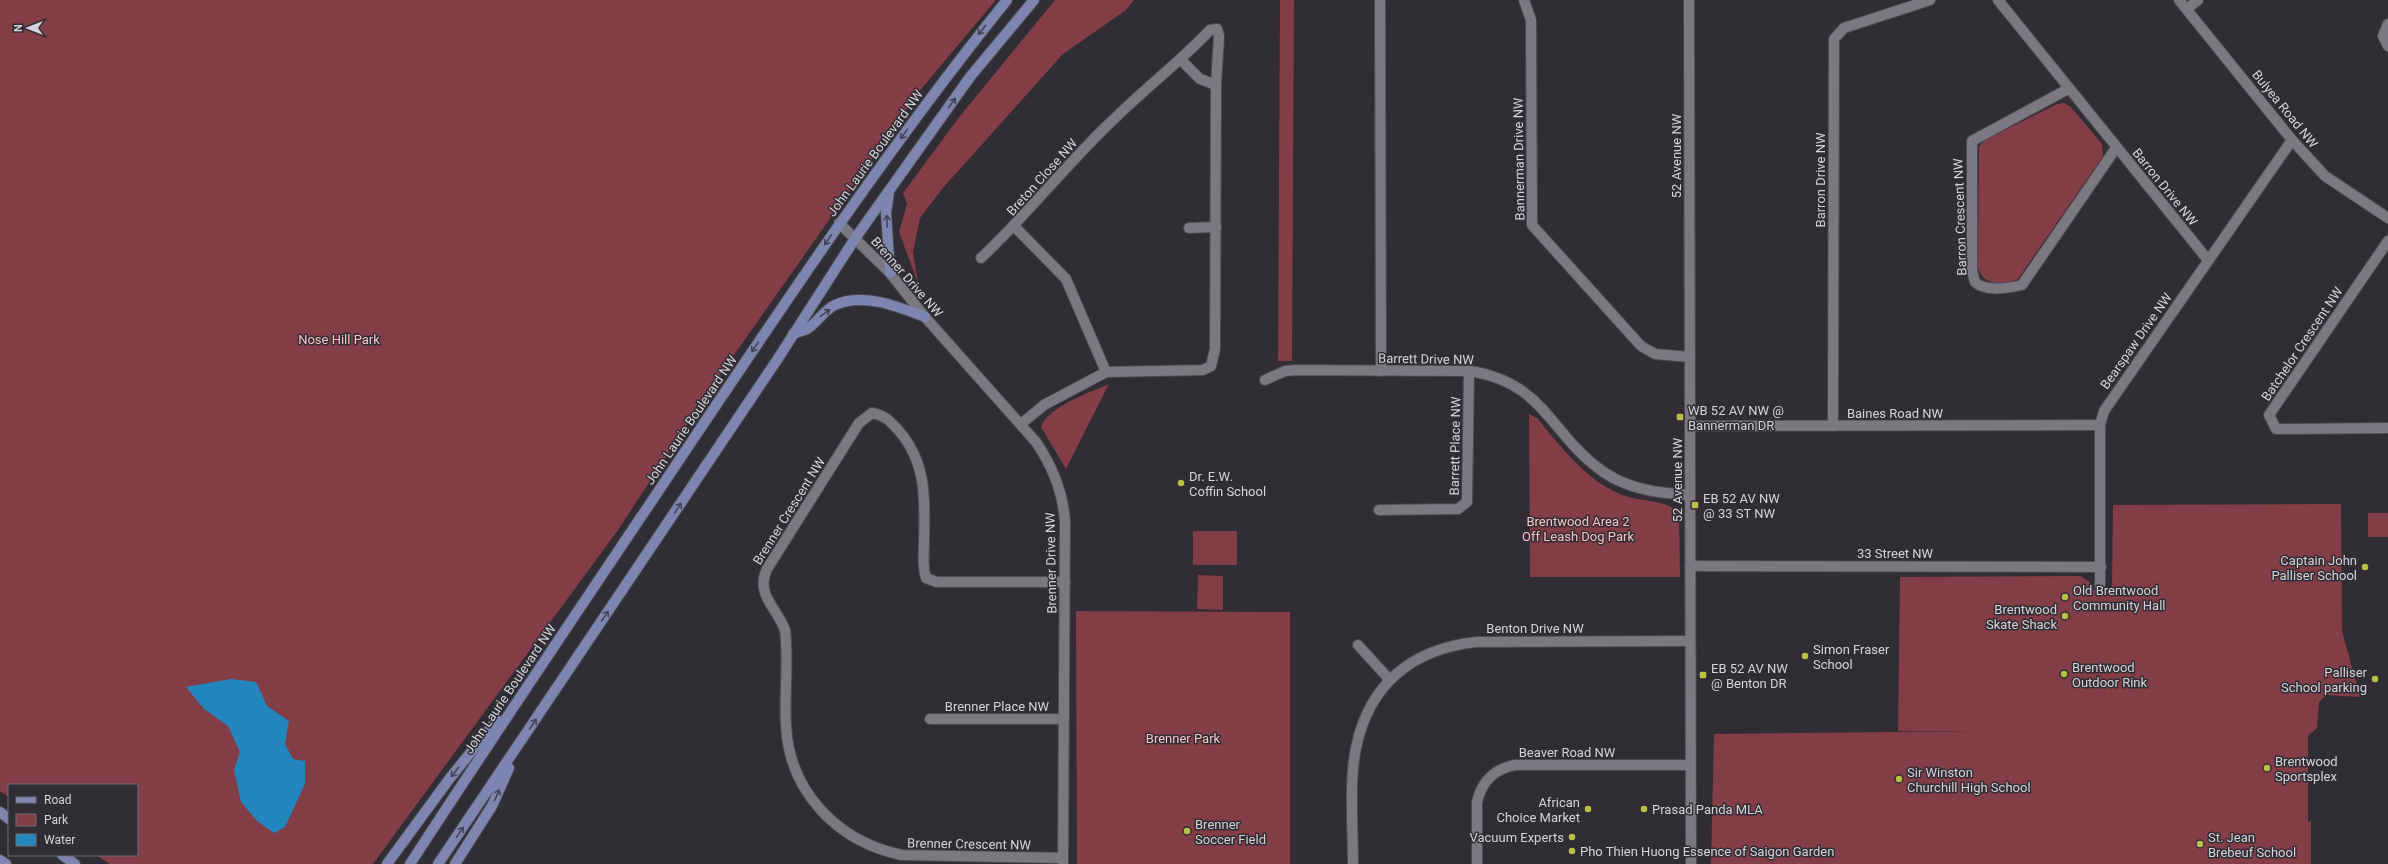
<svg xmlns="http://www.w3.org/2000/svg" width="2388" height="864" font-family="Roboto,sans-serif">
<rect width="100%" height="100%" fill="#302d34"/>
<!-- green -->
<g fill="#833d46">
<path d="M0 0H996L922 88 715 382 618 530 373 864H110L96 855H137V785H9V797L0 791Z"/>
<path d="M1055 0H1134L1126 10 1063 54 942 189 920 218 913 252 918 283 899 232 907 204 903 193 960 116Z"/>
<path d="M1280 0H1294L1292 361H1278Z"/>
<path d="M2064 103 2070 106 2102 144 2103 156 2018 279C2003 286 1983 286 1978 268L1979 147 1983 141 2057 104Z"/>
<path d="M1109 384 1066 469 1041 427C1047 407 1091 392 1109 384Z"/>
<path d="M1529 414 1537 418C1561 447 1585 479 1620 494 1637 502 1670 499 1679 514L1680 577H1530Z"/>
<path d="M2341 504 2342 631 2360 697 2326 695 2319 702 2317 728 2308 736V822L2311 821V864H1711L1714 734 1985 731H1898L1900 577 2080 576 2090 582V590L2112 589 2113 505Z"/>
<rect x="2368" y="513" width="20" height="24"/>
<rect x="1193" y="531" width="44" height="34"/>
<path d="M1198 575 1223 576V610L1197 609Z"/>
<path d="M1076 611 1290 612V864H1077Z"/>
</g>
<!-- water -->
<path fill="#2385be" d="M231 679 256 682 267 706 289 721 285 744 293 759 305 761V784L285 827 274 833 257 821 241 802 234 770 240 752 228 726 204 709 186 687Z"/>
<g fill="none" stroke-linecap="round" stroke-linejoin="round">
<defs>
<g id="minor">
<path d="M1380 0 1381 371"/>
<path d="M1524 0 1531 20 1532 225 1641 346 1655 354 1690 357"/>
<path d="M1689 0 1691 864"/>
<path d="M1998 0 2208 260"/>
<path d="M2179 0 2292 140 2325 176 2388 218"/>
<path d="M2187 9 2198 0"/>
<path d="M2388 24 2383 36 2388 46"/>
<path d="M1180 59 1200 79 1216 85"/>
<path d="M2068 89 1972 141V271L1975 282C1985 292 2009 288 2022 285L2116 148"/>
<path d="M839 223 890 273 925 317 1036 442C1053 467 1063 492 1065 522L1063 864"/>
<path d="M1014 226 1066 279 1106 372"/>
<path d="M1189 228 1216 227"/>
<path d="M2388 241 2269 415 2276 429 2388 428"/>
<path d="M981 258C1028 214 1067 163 1114 119 1145 88 1180 62 1210 30L1217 29 1219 36 1216 85 1215 349 1211 366 1203 370 1106 372 1044 405 1021 424"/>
<path d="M1265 380 1285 371 1297 370 1469 371C1546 382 1550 436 1605 473 1631 490 1659 493 1690 495"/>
<path d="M1690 426 2100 425"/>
<path d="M1833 426 1834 39 1844 28 1930 0"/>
<path d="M1379 510 1458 509 1467 502 1469 371"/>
<path d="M1690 566 2101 567"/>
<path d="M2100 587V425L2104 411 2292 140"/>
<path d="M1358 645 1389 679"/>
<path d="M930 719H1064"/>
<path d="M1063 858 902 855C838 842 789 792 786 725 784 694 789 661 785 630 777 608 755 594 767 569L859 423 872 413C885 415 890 421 899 431 927 463 925 501 924 541 924 553 922 567 926 578L937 582H1065"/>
<path d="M1353 864C1353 830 1349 780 1356 748 1369 684 1412 649 1476 642L1690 641"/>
<path d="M1477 864V802C1482 781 1494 769 1515 765H1690"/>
</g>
<g id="major">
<path d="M889 192 886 213 890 273"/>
<path d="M793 334C797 332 803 331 807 329 817 323 824 310 835 305 863 292 899 307 925 317"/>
<path d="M0 812 9 819"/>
<path d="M62 855 75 864"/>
<path d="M0 860 6 864"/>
<path d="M387 864 450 778 497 720"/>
<path d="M410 864C503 721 599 580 694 438 794 289 894 140 1007 0"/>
<path d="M438 864 777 360 856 237 970 77 1034 0"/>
<path d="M455 864 492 806 509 768"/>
</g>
</defs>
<!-- minor casing -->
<use href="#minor" stroke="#4d4a51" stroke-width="12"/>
<!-- major casing -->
<use href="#major" stroke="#4d4a51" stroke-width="12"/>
<!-- minor -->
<use href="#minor" stroke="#7c7881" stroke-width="10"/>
<!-- major -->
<use href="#major" stroke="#7e85b1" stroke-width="10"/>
</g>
<!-- one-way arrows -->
<defs><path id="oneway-shaft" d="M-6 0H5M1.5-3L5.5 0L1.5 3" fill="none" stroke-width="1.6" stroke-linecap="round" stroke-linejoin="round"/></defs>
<g stroke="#444353">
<use href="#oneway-shaft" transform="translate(982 30) rotate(129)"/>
<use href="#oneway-shaft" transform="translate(952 103) rotate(-54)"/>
<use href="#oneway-shaft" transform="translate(904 134) rotate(126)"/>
<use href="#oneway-shaft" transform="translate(887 221) rotate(-92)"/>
<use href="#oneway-shaft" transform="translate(828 240) rotate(124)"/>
<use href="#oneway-shaft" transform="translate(825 313) rotate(-36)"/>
<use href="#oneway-shaft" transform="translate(755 347) rotate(124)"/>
<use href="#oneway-shaft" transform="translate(678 508) rotate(-56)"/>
<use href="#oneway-shaft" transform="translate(605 616) rotate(-56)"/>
<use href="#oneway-shaft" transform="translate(533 724) rotate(-56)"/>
<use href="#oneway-shaft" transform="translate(455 772) rotate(129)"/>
<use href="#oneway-shaft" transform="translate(497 795) rotate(-66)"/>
<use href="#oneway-shaft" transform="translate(460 832) rotate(-56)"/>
</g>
<!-- markers -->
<g fill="#b9c046" stroke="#302d34" stroke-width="1.5">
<rect x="1676" y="413" width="8" height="8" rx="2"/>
<circle cx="1181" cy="483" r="4"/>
<rect x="1691" y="501" width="8" height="8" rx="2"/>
<circle cx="2365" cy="567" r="4"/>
<circle cx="2065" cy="597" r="4"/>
<circle cx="2065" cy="616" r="4"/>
<circle cx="1805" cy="656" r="4"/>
<circle cx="2064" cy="674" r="4"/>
<rect x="1699" y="671" width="8" height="8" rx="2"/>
<circle cx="2375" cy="679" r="4"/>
<circle cx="2267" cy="768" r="4"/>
<circle cx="1899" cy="779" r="4"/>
<circle cx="1588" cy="809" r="4"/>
<circle cx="1644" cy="809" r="4"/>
<circle cx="1187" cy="831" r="4"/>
<circle cx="1572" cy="837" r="4"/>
<circle cx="2200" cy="844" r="4"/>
<circle cx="1572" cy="851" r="4"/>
</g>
<g text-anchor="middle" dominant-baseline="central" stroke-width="3" stroke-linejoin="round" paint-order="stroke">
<!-- street labels -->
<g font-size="13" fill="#d5d3d8" stroke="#302d34">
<text transform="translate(2285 109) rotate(51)">Bulyea Road NW</text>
<text transform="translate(875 153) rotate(-54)">John Laurie Boulevard NW</text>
<text transform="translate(1676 156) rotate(-90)">52 Avenue NW</text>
<text transform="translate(1519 159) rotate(-91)">Bannerman Drive NW</text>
<text transform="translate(1042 177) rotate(-48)">Breton Close NW</text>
<text transform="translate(1820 180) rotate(-90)">Barron Drive NW</text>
<text transform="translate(2165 187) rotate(51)">Barron Drive NW</text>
<text transform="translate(1960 217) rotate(-92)">Barron Crescent NW</text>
<text transform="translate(907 277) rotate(49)">Brenner Drive NW</text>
<text transform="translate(2136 341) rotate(-55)">Bearspaw Drive NW</text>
<text transform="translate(2302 344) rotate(-56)">Batchelor Crescent NW</text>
<text transform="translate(1426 359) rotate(1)">Barrett Drive NW</text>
<text x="1895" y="413">Baines Road NW</text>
<text transform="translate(691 420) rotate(-56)">John Laurie Boulevard NW</text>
<text transform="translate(1455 446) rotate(-89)">Barrett Place NW</text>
<text transform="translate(1677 480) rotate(-90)">52 Avenue NW</text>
<text transform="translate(789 511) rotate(-58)">Brenner Crescent NW</text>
<text x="1895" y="553">33 Street NW</text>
<text transform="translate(1051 563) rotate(-91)">Brenner Drive NW</text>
<text x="1535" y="628">Benton Drive NW</text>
<text transform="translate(510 689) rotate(-56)">John Laurie Boulevard NW</text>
<text x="997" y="706">Brenner Place NW</text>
<text x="1567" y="752">Beaver Road NW</text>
<text transform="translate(969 844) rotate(1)">Brenner Crescent NW</text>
</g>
<!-- park labels -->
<g font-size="13" fill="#f7c2c6" stroke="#302d34">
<text x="339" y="339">Nose Hill Park</text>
<text x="1578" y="521">Brentwood Area 2<tspan x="1578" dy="15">Off Leash Dog Park</tspan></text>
<text x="1183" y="738">Brenner Park</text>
</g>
<!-- poi labels -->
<g font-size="13" fill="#d5d3d8" stroke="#302d34" text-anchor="start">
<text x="1688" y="410">WB 52 AV NW @<tspan x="1688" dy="15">Bannerman DR</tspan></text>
<text x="1189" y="476">Dr. E.W.<tspan x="1189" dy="15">Coffin School</tspan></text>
<text x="1703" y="498">EB 52 AV NW<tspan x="1703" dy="15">@ 33 ST NW</tspan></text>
<text x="2357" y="560" text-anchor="end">Captain John<tspan x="2357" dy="15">Palliser School</tspan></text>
<text x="2073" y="590">Old Brentwood<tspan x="2073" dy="15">Community Hall</tspan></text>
<text x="2057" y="609" text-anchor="end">Brentwood<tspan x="2057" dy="15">Skate Shack</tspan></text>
<text x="1813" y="649">Simon Fraser<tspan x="1813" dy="15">School</tspan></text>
<text x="2072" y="667">Brentwood<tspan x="2072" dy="15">Outdoor Rink</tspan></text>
<text x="1711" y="668">EB 52 AV NW<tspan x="1711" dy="15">@ Benton DR</tspan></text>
<text x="2367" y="672" text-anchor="end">Palliser<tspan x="2367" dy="15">School parking</tspan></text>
<text x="2275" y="761">Brentwood<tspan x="2275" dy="15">Sportsplex</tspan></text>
<text x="1907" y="772">Sir Winston<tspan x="1907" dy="15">Churchill High School</tspan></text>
<text x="1580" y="802" text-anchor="end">African<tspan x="1580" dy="15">Choice Market</tspan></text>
<text x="1652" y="809">Prasad Panda MLA</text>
<text x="1195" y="824">Brenner<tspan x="1195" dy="15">Soccer Field</tspan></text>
<text x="1564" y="837" text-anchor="end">Vacuum Experts</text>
<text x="2208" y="837">St. Jean<tspan x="2208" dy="15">Brebeuf School</tspan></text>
<text x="1580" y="851">Pho Thien Huong Essence of Saigon Garden</text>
</g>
</g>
<!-- legend -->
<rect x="8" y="784" width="130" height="72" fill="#302d34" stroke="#726f76"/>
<rect x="16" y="797" width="20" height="6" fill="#7e85b1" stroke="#726f76"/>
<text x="44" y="804" font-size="12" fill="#d5d3d8">Road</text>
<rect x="16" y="814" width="20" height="12" fill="#833d46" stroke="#726f76"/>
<text x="44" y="824" font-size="12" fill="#d5d3d8">Park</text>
<rect x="16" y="834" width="20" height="12" fill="#2385be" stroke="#726f76"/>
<text x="44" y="844" font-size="12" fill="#d5d3d8">Water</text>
<!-- north arrow -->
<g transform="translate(28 28) rotate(270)" stroke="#302d34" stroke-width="3" paint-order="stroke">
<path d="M0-3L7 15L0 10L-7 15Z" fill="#d5d3d8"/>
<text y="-6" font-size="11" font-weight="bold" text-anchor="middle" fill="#d5d3d8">N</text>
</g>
</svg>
